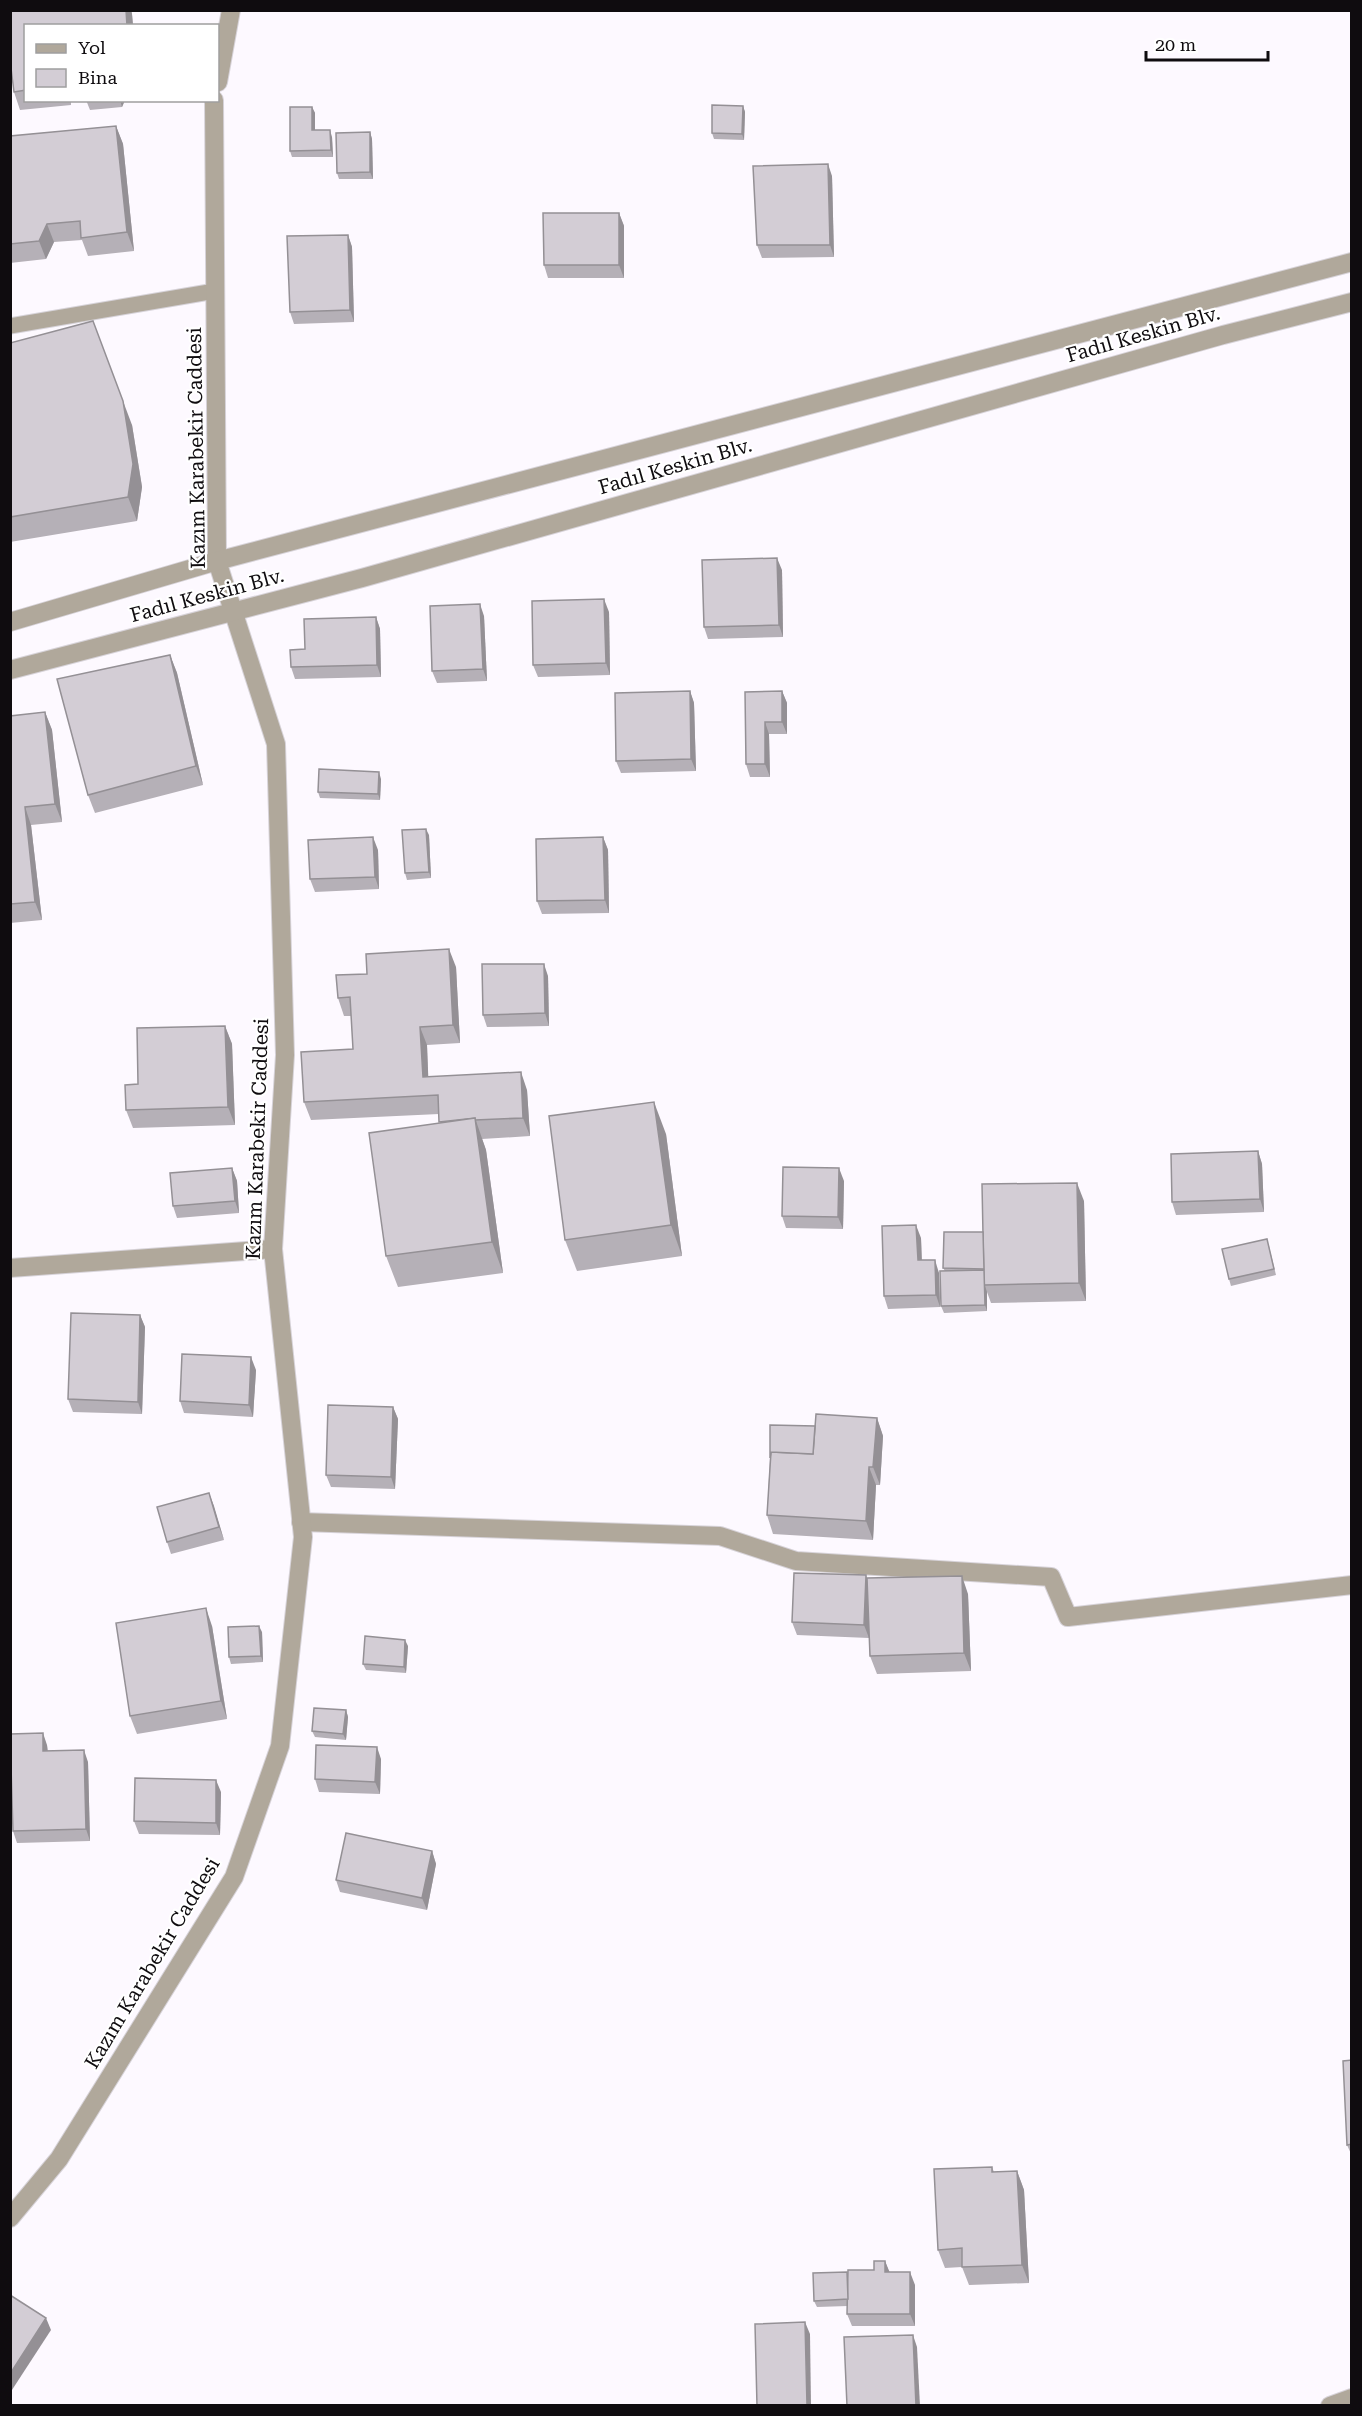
<svg xmlns="http://www.w3.org/2000/svg" width="1362" height="2416" font-family="'Roboto Serif',serif">
<rect width="100%" height="100%" fill="#fdf9ff"/>
<g fill="none" stroke-linecap="round" stroke-linejoin="round">
<defs>
<path id="service" d="M10 326 215 291"/>
<g id="minor">
<path d="M218 82 231 10"/>
<path d="M10 1268 273 1249"/>
<path d="M301 1522 720 1536 796 1561 1051 1577 1068 1617 1352 1585"/>
<path d="M10 2218 59 2159 234 1877 280 1746 303 1537 273 1249 285 1055 276 744 217 561 214 100"/>
<path d="M1330 2406 1352 2398"/>
</g>
<g id="tertiary">
<path d="M10 622 217 561 1352 262"/>
<path d="M10 670 362 578 1223 335 1352 302"/>
</g>
</defs>
<!-- service casing -->
<use href="#service" stroke="#d7d3d9" stroke-width="17"/>
<!-- minor casing -->
<use href="#minor" stroke="#d7d3d9" stroke-width="20"/>
<!-- tertiary casing -->
<use href="#tertiary" stroke="#d7d3d9" stroke-width="20"/>
<!-- service -->
<use href="#service" stroke="#b0a89b" stroke-width="15"/>
<!-- minor -->
<use href="#minor" stroke="#b0a89b" stroke-width="18"/>
<!-- tertiary -->
<use href="#tertiary" stroke="#b0a89b" stroke-width="18"/>
</g>
<!-- wall -->
<g fill="#b5b0b7">
<path d="M10 10H131L132 14 133 26H26V100H71V105L20 110 14 92 10 60Z"/>
<path d="M86 100H125L122 107 90 110Z"/>
<path d="M743 106 745 112 744 140 714 139 712 133Z"/>
<path d="M312 107 315 113V130L332 137 333 157H292L290 151Z"/>
<path d="M116 126 123 144 134 251 88 256 82 240 54 242 46 259 10 263V136Z"/>
<path d="M370 132 372 139 373 179H339L337 173Z"/>
<path d="M832 176 834 257 762 258 757 245Z"/>
<path d="M619 213 624 226V278H548L544 265Z"/>
<path d="M348 235 352 247 354 322 294 324 290 312Z"/>
<path d="M10 343 132 425 142 487 137 521 10 542Z"/>
<path d="M782 570 783 637 708 639 704 627Z"/>
<path d="M609 612 610 675 538 677 533 665Z"/>
<path d="M484 616 487 681 437 683 432 671Z"/>
<path d="M376 617 380 629 381 677 295 679 291 667 305 649Z"/>
<path d="M170 655 177 673 203 785 95 813 88 795Z"/>
<path d="M690 691 694 703 696 771 621 773 616 761Z"/>
<path d="M782 691 787 703V734H769L770 777H750L746 764 745 692Z"/>
<path d="M45 712 52 730 62 822 31 825 42 920 10 923V716Z"/>
<path d="M381 779 380 800 320 798 318 792Z"/>
<path d="M429 835 431 878 407 880 405 873Z"/>
<path d="M603 837 608 850 609 913 542 914 537 901Z"/>
<path d="M378 850 379 889 315 892 310 879Z"/>
<path d="M456 967 460 1043 427 1045 428 1077 527 1090 530 1136 482 1139 486 1150 503 1273 398 1287 386 1256 440 1123 439 1114 311 1120 304 1102 353 1049 351 1016H344L338 998 367 974Z"/>
<path d="M548 976 549 1026 487 1027 483 1015Z"/>
<path d="M225 1026 232 1044 235 1125 133 1128 126 1110 138 1084Z"/>
<path d="M666 1134 682 1256 577 1271 565 1240Z"/>
<path d="M1258 1151 1262 1164 1264 1212 1176 1215 1172 1202Z"/>
<path d="M232 1168 237 1181 239 1213 177 1218 173 1206Z"/>
<path d="M844 1181 843 1229 786 1228 782 1216Z"/>
<path d="M1084 1201 1086 1301 991 1303 987 1292V1311L944 1313 941 1306 945 1271 943 1268Z"/>
<path d="M921 1238 922 1260 939 1273 940 1307 888 1309 884 1296Z"/>
<path d="M1269 1246 1276 1275 1231 1286 1229 1279Z"/>
<path d="M140 1315 145 1327 142 1414 73 1412 68 1399Z"/>
<path d="M256 1370 253 1417 184 1413 180 1401Z"/>
<path d="M393 1407 398 1419 395 1489 331 1487 326 1475Z"/>
<path d="M877 1418 883 1436 880 1485H876L873 1540 773 1534 767 1515 770 1458 815 1426Z"/>
<path d="M209 1493 224 1540 171 1554 167 1542Z"/>
<path d="M868 1580 968 1594 971 1671 877 1674 870 1656 869 1626V1638L797 1635 792 1622Z"/>
<path d="M212 1626 227 1719 137 1734 130 1716Z"/>
<path d="M262 1632 263 1662 231 1664 229 1657Z"/>
<path d="M408 1646 406 1673 366 1670 363 1664Z"/>
<path d="M346 1710 348 1717 346 1740 315 1737 312 1731Z"/>
<path d="M47 1745 48 1751 88 1762 90 1841 17 1843 13 1831Z"/>
<path d="M381 1759 380 1794 319 1792 315 1779Z"/>
<path d="M221 1792 220 1835 139 1834 134 1821Z"/>
<path d="M432 1851 436 1864 427 1910 340 1892 336 1880Z"/>
<path d="M1352 2060V2156L1347 2145Z"/>
<path d="M992 2167 994 2172 1017 2171 1024 2190 1029 2283 969 2285 962 2267 945 2268 938 2250Z"/>
<path d="M885 2261 889 2272 915 2285V2326H852L847 2314 848 2306 817 2307 814 2301 847 2272 848 2276 874 2270Z"/>
</g>
<!-- shaded-wall -->
<g fill="#949095">
<path d="M126 10H131L132 14 133 26H127Z"/>
<path d="M120 100H125L122 107Z"/>
<path d="M743 106 745 112 744 140 742 134Z"/>
<path d="M312 107 315 113V137L312 130Z"/>
<path d="M116 126 123 144 134 251 127 232Z"/>
<path d="M330 130 332 137 333 157 331 150Z"/>
<path d="M370 132 372 139 373 179 370 172Z"/>
<path d="M828 164 832 176 834 257 830 245Z"/>
<path d="M619 213 624 226V278L619 265Z"/>
<path d="M47 224 54 242 46 259 39 241Z"/>
<path d="M348 235 352 247 354 322 350 310Z"/>
<path d="M123 401 132 425 142 487 137 521 128 497Z"/>
<path d="M777 558 782 570 783 637 779 625Z"/>
<path d="M604 599 609 612 610 675 606 663Z"/>
<path d="M480 604 484 616 487 681 483 669Z"/>
<path d="M376 617 380 629 381 677 377 665Z"/>
<path d="M170 655 177 673 203 785 196 766Z"/>
<path d="M690 691 694 703 696 771 691 759Z"/>
<path d="M782 691 787 703V734L782 722Z"/>
<path d="M45 712 52 730 62 822 55 804Z"/>
<path d="M765 722 769 734 770 777 765 764Z"/>
<path d="M379 772 381 779 380 800 378 794Z"/>
<path d="M25 807 31 825 42 920 35 902Z"/>
<path d="M426 829 429 835 431 878 429 872Z"/>
<path d="M373 837 378 850 379 889 375 877Z"/>
<path d="M603 837 608 850 609 913 605 900Z"/>
<path d="M449 949 456 967 460 1043 453 1025Z"/>
<path d="M544 964 548 976 549 1026 545 1013Z"/>
<path d="M225 1026 232 1044 235 1125 228 1107Z"/>
<path d="M420 1027 427 1045 429 1095 423 1077Z"/>
<path d="M521 1072 527 1090 530 1136 523 1118Z"/>
<path d="M654 1102 666 1134 682 1256 671 1225Z"/>
<path d="M475 1118 486 1150 503 1273 492 1242Z"/>
<path d="M1258 1151 1262 1164 1264 1212 1260 1199Z"/>
<path d="M232 1168 237 1181 239 1213 235 1201Z"/>
<path d="M839 1168 844 1181 843 1229 838 1217Z"/>
<path d="M1077 1183 1084 1201 1086 1301 1079 1283Z"/>
<path d="M916 1225 921 1238 922 1273 918 1260Z"/>
<path d="M935 1260 939 1273 940 1307 936 1295Z"/>
<path d="M985 1286 987 1292V1311L985 1305Z"/>
<path d="M140 1315 145 1327 142 1414 138 1402Z"/>
<path d="M251 1357 256 1370 253 1417 249 1405Z"/>
<path d="M393 1407 398 1419 395 1489 391 1477Z"/>
<path d="M877 1418 883 1436 880 1485 873 1467Z"/>
<path d="M869 1467 876 1485 873 1540 866 1521Z"/>
<path d="M209 1493 214 1506 224 1540 219 1527Z"/>
<path d="M866 1575 870 1588 869 1638 864 1625Z"/>
<path d="M962 1576 968 1594 971 1671 964 1653Z"/>
<path d="M206 1608 212 1626 227 1719 221 1701Z"/>
<path d="M259 1626 262 1632 263 1662 261 1656Z"/>
<path d="M405 1640 408 1646 406 1673 404 1667Z"/>
<path d="M346 1710 348 1717 346 1740 343 1734Z"/>
<path d="M43 1733 47 1745 48 1763 43 1751Z"/>
<path d="M377 1747 381 1759 380 1794 375 1782Z"/>
<path d="M84 1750 88 1762 90 1841 86 1829Z"/>
<path d="M216 1780 221 1792 220 1835 216 1823Z"/>
<path d="M432 1851 436 1864 427 1910 422 1898Z"/>
<path d="M1017 2171 1024 2190 1029 2283 1022 2265Z"/>
<path d="M885 2261 890 2273 885 2272Z"/>
<path d="M910 2272 915 2285V2326L910 2314Z"/>
<path d="M46 2318 51 2330 10 2393V2374Z"/>
<path d="M805 2322 810 2334 811 2406H807Z"/>
<path d="M913 2335 917 2347 920 2406H916Z"/>
</g>
<!-- building -->
<g fill="#d3cdd5" stroke="#949095" stroke-width="1.5">
<path d="M10 10H126L127 26H26V90L14 92 10 60Z"/>
<path d="M712 105 743 106 742 134 712 133Z"/>
<path d="M290 107H312V130H330L331 150 290 151Z"/>
<path d="M116 126 127 232 81 238 80 221 47 224 39 241 10 244V136Z"/>
<path d="M370 132V172L337 173 336 133Z"/>
<path d="M828 164 830 245H757L753 166Z"/>
<path d="M543 213H619V265H544Z"/>
<path d="M348 235 350 310 290 312 287 236Z"/>
<path d="M93 321 123 401 133 464 128 497 10 517V343Z"/>
<path d="M777 558 779 625 704 627 702 560Z"/>
<path d="M604 599 606 663 533 665 532 601Z"/>
<path d="M480 604 483 669 432 671 430 606Z"/>
<path d="M376 617 377 665 291 667 290 650 305 649 304 619Z"/>
<path d="M170 655 196 766 88 795 57 679Z"/>
<path d="M690 691 691 759 616 761 615 693Z"/>
<path d="M782 691V722H765V764H746L745 692Z"/>
<path d="M45 712 55 804 25 807 35 902 10 904V716Z"/>
<path d="M319 769 379 772 378 794 318 792Z"/>
<path d="M426 829 429 872 405 873 402 830Z"/>
<path d="M373 837 375 877 310 879 308 840Z"/>
<path d="M603 837 605 900 537 901 536 839Z"/>
<path d="M449 949 453 1025 420 1027 423 1077 521 1072 523 1118 475 1120V1118L439 1122 438 1095 304 1102 301 1052 353 1049 350 997 338 998 336 975 367 974 366 954Z"/>
<path d="M482 964H544L545 1013 483 1015Z"/>
<path d="M225 1026 228 1107 126 1110 125 1085 138 1084 137 1028Z"/>
<path d="M654 1102 671 1225 565 1240 549 1116Z"/>
<path d="M475 1118 492 1242 386 1256 369 1133Z"/>
<path d="M1258 1151 1260 1199 1172 1202 1171 1154Z"/>
<path d="M783 1167 839 1168 838 1217 782 1216Z"/>
<path d="M232 1168 235 1201 173 1206 170 1173Z"/>
<path d="M1077 1183 1079 1283 984 1285 982 1184Z"/>
<path d="M916 1225 918 1260H935L936 1295 884 1296 882 1226Z"/>
<path d="M944 1232H983L984 1269 943 1268Z"/>
<path d="M1267 1239 1274 1269 1229 1279 1222 1249Z"/>
<path d="M984 1270 985 1305 941 1306 940 1271Z"/>
<path d="M71 1313 140 1315 138 1402 68 1399Z"/>
<path d="M182 1354 251 1357 249 1405 180 1401Z"/>
<path d="M328 1405 393 1407 391 1477 326 1475Z"/>
<path d="M816 1414 877 1418 873 1467H869L866 1521 767 1515 771 1452 813 1454Z"/>
<path d="M770 1425 815 1426 813 1454 771 1452 770 1458Z"/>
<path d="M209 1493 219 1527 167 1542 157 1507Z"/>
<path d="M794 1573 866 1575 864 1625 792 1622Z"/>
<path d="M962 1576 964 1653 870 1656 867 1578Z"/>
<path d="M206 1608 221 1701 130 1716 116 1623Z"/>
<path d="M259 1626 261 1656 229 1657 228 1627Z"/>
<path d="M365 1636 405 1640 404 1667 363 1664Z"/>
<path d="M314 1708 346 1710 343 1734 312 1731Z"/>
<path d="M43 1733V1751L84 1750 86 1829 13 1831 10 1734Z"/>
<path d="M316 1745 377 1747 375 1782 315 1779Z"/>
<path d="M135 1778 216 1780V1823L134 1821Z"/>
<path d="M346 1833 432 1851 422 1898 336 1880Z"/>
<path d="M1352 2060V2144L1347 2145 1343 2061Z"/>
<path d="M992 2167V2172L1017 2171 1022 2265 962 2267V2248L938 2250 934 2169Z"/>
<path d="M874 2261H885V2272H910V2314H847L848 2270H874Z"/>
<path d="M847 2272 848 2299 814 2301 813 2273Z"/>
<path d="M10 2295 46 2318 10 2374Z"/>
<path d="M805 2322 807 2406H757L755 2324Z"/>
<path d="M913 2335 916 2406H847L844 2337Z"/>
</g>
<g text-anchor="middle" dominant-baseline="central" stroke-width="4.5" stroke-linejoin="round" paint-order="stroke">
<!-- street labels -->
<g font-size="20" fill="#0f0c0f" stroke="#fff">
<text transform="translate(1143 334) rotate(-16)">Fadıl Keskin Blv.</text>
<text transform="translate(196 448) rotate(-91)">Kazım Karabekir Caddesi</text>
<text transform="translate(675 466) rotate(-16)">Fadıl Keskin Blv.</text>
<text transform="translate(207 595) rotate(-15)">Fadıl Keskin Blv.</text>
<text transform="translate(257 1139) rotate(-88)">Kazım Karabekir Caddesi</text>
<text transform="translate(152 1963) rotate(-59)">Kazım Karabekir Caddesi</text>
</g>
</g>
<!-- border -->
<rect width="1362" height="2416" fill="none" stroke="#0f0c0f" stroke-width="24"/>
<!-- legend -->
<rect x="24" y="24" width="195" height="78" fill="#ffffff" stroke="#9f9e9f" stroke-width="1.5"/>
<rect x="36" y="44" width="30" height="9" fill="#b0a89b" stroke="#9f9e9f" stroke-width="1.5"/>
<text x="78" y="54" font-size="18" fill="#0f0c0f">Yol</text>
<rect x="36" y="69" width="30" height="18" fill="#d3cdd5" stroke="#9f9e9f" stroke-width="1.5"/>
<text x="78" y="84" font-size="18" fill="#0f0c0f">Bina</text>
<!-- scale -->
<path d="M1146 51v9h122v-9" fill="none" stroke="#0f0c0f" stroke-width="3"/>
<text x="1155" y="51" font-size="18" fill="#0f0c0f" stroke="#ffffff" stroke-width="4.5" paint-order="stroke">20 m</text>
</svg>
